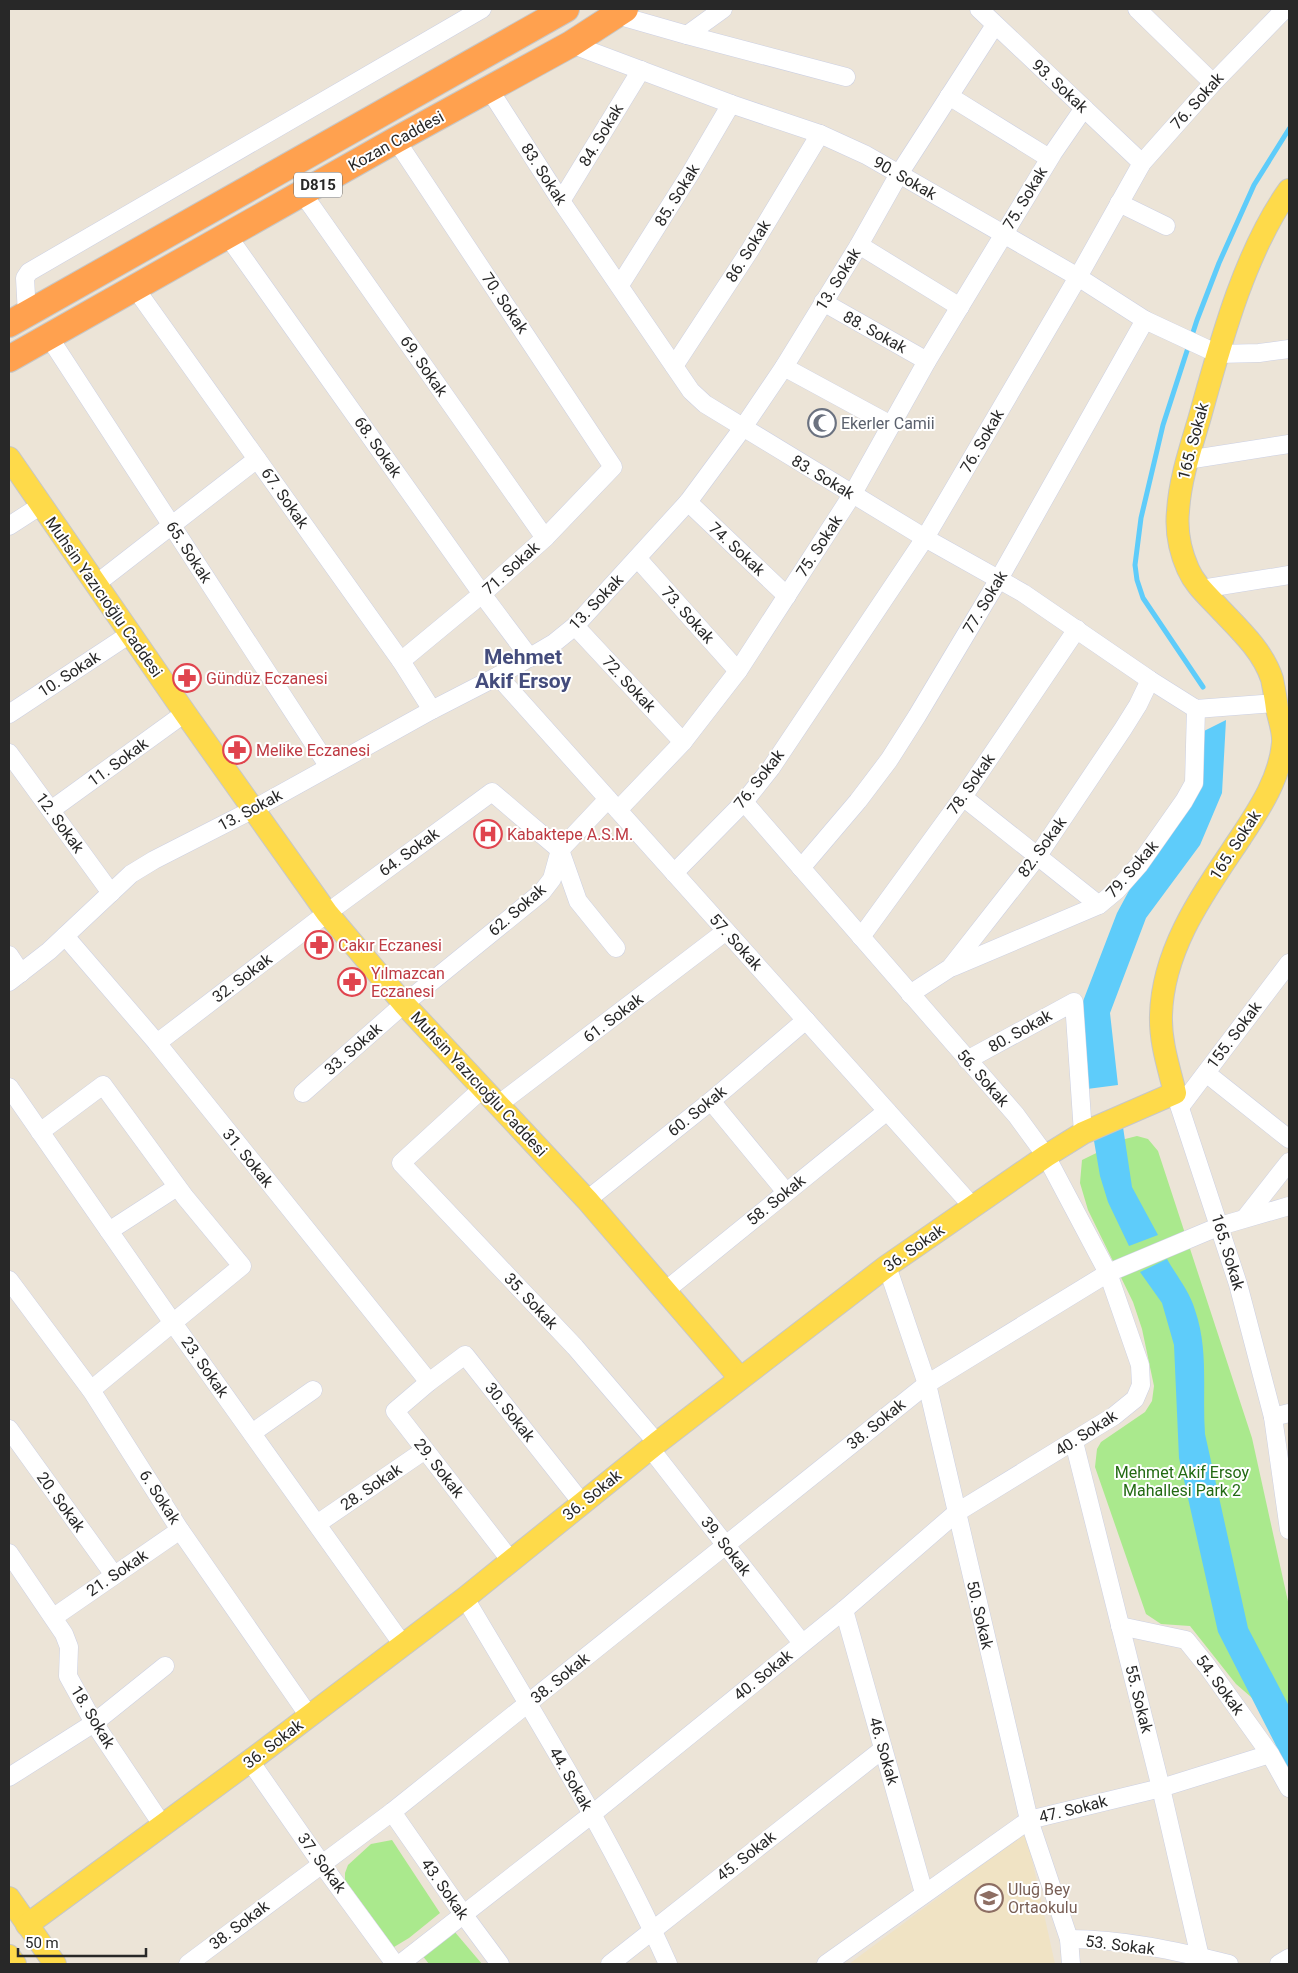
<svg xmlns="http://www.w3.org/2000/svg" width="1298" height="1973" font-family="Roboto,sans-serif">
<rect width="100%" height="100%" fill="#ece4d7"/>
<!-- education -->
<path fill="#f0e3c4" d="M1026 1832 1055 1964H849Z"/>
<!-- green -->
<g fill="#aae98d">
<path d="M1137 1136 1148 1139 1158 1151 1252 1438 1289 1606V1716L1266 1710 1236 1684 1190 1626 1161 1624 1146 1614 1095 1467 1097 1449 1101 1442 1145 1412 1152 1401 1154 1386 1142 1329 1133 1302 1088 1210 1080 1183 1082 1160 1125 1139Z"/>
<path d="M392 1840 440 1913 409 1938 394 1947 345 1880V1873L348 1865 371 1844Z"/>
<path d="M454 1931 482 1964H429L422 1955Z"/>
</g>
<!-- water -->
<g fill="#5eccfa">
<path d="M1226 720 1222 793 1200 845 1146 918 1110 1013 1118 1085 1087 1089 1080 1009 1117 913 1131 887 1165 843 1192 800 1200 733Z"/>
<path d="M1123 1127 1132 1187 1158 1235 1129 1246 1108 1202 1100 1176 1093 1135Z"/>
<path d="M1167 1259C1176 1275 1190 1292 1195 1310 1209 1350 1202 1392 1205 1434L1248 1628 1289 1706V1771L1218 1632 1179 1458 1174 1345 1162 1303 1140 1272Z"/>
</g>
<g fill="none" stroke-linecap="round" stroke-linejoin="round">
<!-- stream -->
<path stroke="#5eccfa" stroke-width="5" d="M1203 687 1143 598 1137 580 1135 565 1141 518 1163 425 1197 320 1219 263 1254 185 1289 129"/>
<defs>
<g id="minor">
<path d="M979 9 1142 163"/>
<path d="M1137 9 1213 83"/>
<path d="M617 15 687 35 723 9"/>
<path d="M687 35 846 77"/>
<path d="M571 44 731 104 820 134 866 155 1078 277 1145 320 1218 354 1259 353 1289 349"/>
<path d="M489 89 561 201 691 391 705 404 925 538 1023 593 1150 680 1196 709 1276 703"/>
<path d="M949 96 1049 158"/>
<path d="M396 140 613 467 545 538 482 594 401 661"/>
<path d="M303 194 545 538"/>
<path d="M561 201 641 70"/>
<path d="M1119 203 1166 226"/>
<path d="M227 235 482 594 530 658"/>
<path d="M859 245 960 307"/>
<path d="M620 285 690 174 731 104"/>
<path d="M135 288 401 661 432 710"/>
<path d="M823 302 927 361"/>
<path d="M27 314 25 278 29 272 482 9"/>
<path d="M49 337 329 767"/>
<path d="M674 366 750 250 820 134"/>
<path d="M784 367 891 425"/>
<path d="M1187 460 1289 444"/>
<path d="M688 502 787 596"/>
<path d="M9 526 40 506"/>
<path d="M638 559 738 671"/>
<path d="M96 584 257 459"/>
<path d="M1201 589 1289 575"/>
<path d="M575 626 683 742"/>
<path d="M498 676 973 1207"/>
<path d="M9 714 130 634"/>
<path d="M9 753 111 893"/>
<path d="M963 797 1099 905"/>
<path d="M51 810 185 713"/>
<path d="M618 810 683 742 738 671 852 495 927 361 1053 153 1084 108"/>
<path d="M801 868 858 801 889 760 917 716 999 579 1145 320"/>
<path d="M674 873 744 802 771 768 925 538 1078 277 1142 163 1213 83 1285 9"/>
<path d="M65 936 157 1043 429 1382"/>
<path d="M861 937 963 797 1077 629"/>
<path d="M9 955 21 973"/>
<path d="M953 967 1099 905 1117 890 1139 865 1184 801 1194 783 1196 709"/>
<path d="M9 982 49 951 131 874 154 860 252 810 432 710 498 676 554 643 575 626 688 502 742 429 784 367 859 245 899 174 995 25"/>
<path d="M910 994 950 968 1037 857 1123 729 1138 705 1150 680"/>
<path d="M157 1043 327 913 492 792 560 850 578 901 616 948"/>
<path d="M967 1060 1074 1002 1083 1133"/>
<path d="M1206 1073 1289 1139"/>
<path d="M9 1087 173 1323 403 1645"/>
<path d="M483 1088 401 1163 575 1347 657 1443"/>
<path d="M303 1093 404 1004 542 892 552 879 560 850 608 799"/>
<path d="M1175 1093 1238 1284 1273 1417 1289 1530"/>
<path d="M711 1101 786 1192"/>
<path d="M499 1104 726 931"/>
<path d="M1180 1107 1289 963"/>
<path d="M40 1132 103 1085 185 1197 242 1266 91 1390"/>
<path d="M587 1200 711 1101 806 1020"/>
<path d="M1245 1218 1289 1162"/>
<path d="M109 1231 177 1187"/>
<path d="M887 1266 927 1384 1029 1820 1069 1939 1071 1964"/>
<path d="M9 1280 91 1390 180 1530 309 1716"/>
<path d="M665 1291 887 1111"/>
<path d="M1273 1417 1289 1413"/>
<path d="M9 1429 114 1575"/>
<path d="M252 1433 313 1390"/>
<path d="M1074 1442 1161 1788 1200 1957"/>
<path d="M650 1448 802 1643"/>
<path d="M317 1524 425 1450"/>
<path d="M9 1553 64 1634 69 1647 68 1676 94 1723 163 1826"/>
<path d="M511 1561 395 1411 429 1382 465 1355 582 1503"/>
<path d="M465 1598C536 1718 611 1837 668 1964"/>
<path d="M844 1610 924 1893"/>
<path d="M54 1617 180 1530"/>
<path d="M1120 1626 1186 1640 1207 1666 1270 1754 1289 1788"/>
<path d="M250 1761 321 1863 395 1964"/>
<path d="M9 1777 94 1723 165 1666"/>
<path d="M392 1812 463 1914 500 1964"/>
<path d="M1069 1939C1123 1939 1177 1951 1229 1964"/>
<path d="M188 1964 392 1812 927 1384 1108 1273 1220 1226 1289 1206"/>
<path d="M400 1964 591 1815 844 1610 956 1513 1114 1416 1135 1399 1141 1385 1140 1365 1108 1273 1046 1156 1016 1115 744 802"/>
<path d="M610 1964 883 1749"/>
<path d="M826 1964 1029 1820 1161 1788 1270 1754"/>
<path d="M1279 1964 1289 1958"/>
</g>
<g id="major">
<path d="M9 458 185 713 327 913 404 1004 587 1200 740 1378"/>
<path d="M9 1898 55 1964"/>
<path d="M27 1925 250 1761 465 1598 657 1443 887 1266 1046 1156 1083 1133 1175 1093C1169 1068 1160 1042 1161 1015 1163 947 1205 891 1241 837 1260 808 1280 778 1283 743 1284 732 1279 719 1277 709 1276 699 1274 689 1272 679 1263 651 1239 629 1219 608 1208 596 1195 585 1188 569 1180 551 1176 531 1178 511 1180 480 1190 450 1199 420 1220 345 1244 253 1289 190"/>
<path d="M9 1956 15 1964"/>
</g>
<g id="highway">
<path d="M9 324 566 9"/>
<path d="M9 359 396 140 571 44 625 9"/>
</g>
</defs>
<!-- minor casing -->
<use href="#minor" stroke="#ccd0e3" stroke-width="19"/>
<!-- major casing -->
<use href="#major" stroke="#c7c7c7" stroke-width="24"/>
<!-- highway casing -->
<use href="#highway" stroke="#c7c7c7" stroke-width="28"/>
<!-- minor -->
<use href="#minor" stroke="#fff" stroke-width="18"/>
<!-- major -->
<use href="#major" stroke="#feda4a" stroke-width="22"/>
<!-- highway -->
<use href="#highway" stroke="#ffa14f" stroke-width="26"/>
</g>
<!-- icons -->
<defs>
<symbol id="mosque-ring" viewBox="-11 -11 22 22"><circle r="9.5" fill="#fff" stroke="#6b7280" stroke-width="1.5"/><path d="M3.5-4.9A6 6 0 1 0 3.5 4.9A5 5 0 1 1 3.5-4.9Z" fill="#6b7280"/></symbol>
<symbol id="pharmacy-ring" viewBox="-11 -11 22 22"><circle r="9.5" fill="#fff" stroke="#e0444e" stroke-width="1.5"/><path d="M-2-6h4v4h4v4h-4v4h-4v-4h-4v-4h4Z" fill="#e0444e"/></symbol>
<symbol id="hospital-ring" viewBox="-11 -11 22 22"><circle r="9.5" fill="#fff" stroke="#e0444e" stroke-width="1.5"/><path d="M-5-5h3v3.5h4V-5h3V5h-3V1.5h-4V5h-3Z" fill="#e0444e"/></symbol>
<symbol id="school-ring" viewBox="-11 -11 22 22"><circle r="9.5" fill="#fff" stroke="#8d6e63" stroke-width="1.5"/><path d="M0-5L7-2L0 1L-7-2ZM-4 1L0 2.5L4 1V4Q0 6-4 4Z" fill="#8d6e63"/></symbol>
</defs>
<g fill-rule="evenodd">
<use href="#mosque-ring" x="806" y="407" width="32" height="32"/>
<use href="#pharmacy-ring" x="171" y="662" width="32" height="32"/>
<use href="#pharmacy-ring" x="221" y="734" width="32" height="32"/>
<use href="#hospital-ring" x="472" y="818" width="32" height="32"/>
<use href="#pharmacy-ring" x="303" y="929" width="32" height="32"/>
<use href="#pharmacy-ring" x="336" y="966" width="32" height="32"/>
<use href="#school-ring" x="973" y="1882" width="32" height="32"/>
</g>
<g text-anchor="middle" dominant-baseline="central" stroke-width="4" stroke-linejoin="round" paint-order="stroke">
<!-- shield labels -->
<rect fill="#fff" stroke="#686868" stroke-width="1" x="294" y="172.5" width="48" height="25" rx="4"/>
<g font-size="15" font-weight="bold" fill="#282828">
<text x="318" y="185">D815</text>
</g>
<!-- street labels -->
<g font-size="16" fill="#282828" stroke="#fff">
<text transform="translate(1060 86) rotate(43)">93. Sokak</text>
<text transform="translate(1197 101) rotate(-48)">76. Sokak</text>
<text transform="translate(601 135) rotate(-59)">84. Sokak</text>
<text transform="translate(396 141) rotate(-29)">Kozan Caddesi</text>
<text transform="translate(544 174) rotate(57)">83. Sokak</text>
<text transform="translate(905 178) rotate(30)">90. Sokak</text>
<text transform="translate(677 195) rotate(-58)">85. Sokak</text>
<text transform="translate(1025 198) rotate(-59)">75. Sokak</text>
<text transform="translate(748 251) rotate(-58)">86. Sokak</text>
<text transform="translate(838 279) rotate(-58)">13. Sokak</text>
<text transform="translate(505 303) rotate(56)">70. Sokak</text>
<text transform="translate(875 332) rotate(29)">88. Sokak</text>
<text transform="translate(424 366) rotate(55)">69. Sokak</text>
<text transform="translate(982 441) rotate(-60)">76. Sokak</text>
<text transform="translate(1193 441) rotate(-75)">165. Sokak</text>
<text transform="translate(378 447) rotate(55)">68. Sokak</text>
<text transform="translate(823 477) rotate(31)">83. Sokak</text>
<text transform="translate(285 498) rotate(55)">67. Sokak</text>
<text transform="translate(819 546) rotate(-57)">75. Sokak</text>
<text transform="translate(737 549) rotate(43)">74. Sokak</text>
<text transform="translate(189 552) rotate(57)">65. Sokak</text>
<text transform="translate(511 568) rotate(-42)">71. Sokak</text>
<text transform="translate(104 597) rotate(55)">Muhsin Yazıcıoğlu Caddesi</text>
<text transform="translate(596 602) rotate(-46)">13. Sokak</text>
<text transform="translate(985 602) rotate(-59)">77. Sokak</text>
<text transform="translate(688 615) rotate(48)">73. Sokak</text>
<text transform="translate(69 674) rotate(-33)">10. Sokak</text>
<text transform="translate(629 684) rotate(47)">72. Sokak</text>
<text transform="translate(118 762) rotate(-36)">11. Sokak</text>
<text transform="translate(759 779) rotate(-52)">76. Sokak</text>
<text transform="translate(971 784) rotate(-55)">78. Sokak</text>
<text transform="translate(250 810) rotate(-28)">13. Sokak</text>
<text transform="translate(60 823) rotate(54)">12. Sokak</text>
<text transform="translate(1235 845) rotate(-57)">165. Sokak</text>
<text transform="translate(1042 847) rotate(-54)">82. Sokak</text>
<text transform="translate(409 852) rotate(-36)">64. Sokak</text>
<text transform="translate(1132 869) rotate(-49)">79. Sokak</text>
<text transform="translate(517 910) rotate(-41)">62. Sokak</text>
<text transform="translate(736 942) rotate(48)">57. Sokak</text>
<text transform="translate(242 978) rotate(-37)">32. Sokak</text>
<text transform="translate(613 1018) rotate(-37)">61. Sokak</text>
<text transform="translate(1020 1031) rotate(-29)">80. Sokak</text>
<text transform="translate(1234 1035) rotate(-53)">155. Sokak</text>
<text transform="translate(353 1049) rotate(-41)">33. Sokak</text>
<text transform="translate(983 1078) rotate(49)">56. Sokak</text>
<text transform="translate(479 1084) rotate(47)">Muhsin Yazıcıoğlu Caddesi</text>
<text transform="translate(697 1111) rotate(-39)">60. Sokak</text>
<text transform="translate(248 1158) rotate(51)">31. Sokak</text>
<text transform="translate(776 1200) rotate(-39)">58. Sokak</text>
<text transform="translate(914 1248) rotate(-35)">36. Sokak</text>
<text transform="translate(1228 1252) rotate(73)">165. Sokak</text>
<text transform="translate(531 1301) rotate(47)">35. Sokak</text>
<text transform="translate(205 1367) rotate(55)">23. Sokak</text>
<text transform="translate(510 1412) rotate(52)">30. Sokak</text>
<text transform="translate(876 1424) rotate(-39)">38. Sokak</text>
<text transform="translate(1086 1433) rotate(-33)">40. Sokak</text>
<text transform="translate(439 1468) rotate(52)">29. Sokak</text>
<text transform="translate(371 1487) rotate(-34)">28. Sokak</text>
<text transform="translate(592 1495) rotate(-39)">36. Sokak</text>
<text transform="translate(160 1497) rotate(57)">6. Sokak</text>
<text transform="translate(61 1502) rotate(54)">20. Sokak</text>
<text transform="translate(726 1546) rotate(52)">39. Sokak</text>
<text transform="translate(117 1573) rotate(-34)">21. Sokak</text>
<text transform="translate(980 1615) rotate(77)">50. Sokak</text>
<text transform="translate(763 1675) rotate(-39)">40. Sokak</text>
<text transform="translate(560 1678) rotate(-39)">38. Sokak</text>
<text transform="translate(1220 1685) rotate(54)">54. Sokak</text>
<text transform="translate(1139 1699) rotate(76)">55. Sokak</text>
<text transform="translate(93 1717) rotate(59)">18. Sokak</text>
<text transform="translate(273 1744) rotate(-37)">36. Sokak</text>
<text transform="translate(884 1751) rotate(74)">46. Sokak</text>
<text transform="translate(571 1779) rotate(60)">44. Sokak</text>
<text transform="translate(1073 1809) rotate(-14)">47. Sokak</text>
<text transform="translate(746 1856) rotate(-38)">45. Sokak</text>
<text transform="translate(322 1863) rotate(54)">37. Sokak</text>
<text transform="translate(445 1889) rotate(55)">43. Sokak</text>
<text transform="translate(239 1925) rotate(-37)">38. Sokak</text>
<text transform="translate(1120 1945) rotate(7)">53. Sokak</text>
</g>
<!-- worship labels -->
<g font-size="16" fill="#5b616d" stroke="#fff" text-anchor="start">
<text x="841" y="423">Ekerler Camii</text>
</g>
<!-- health labels -->
<g font-size="16" fill="#be3a42" stroke="#fff" text-anchor="start">
<text x="206" y="678">Gündüz Eczanesi</text>
<text x="256" y="750">Melike Eczanesi</text>
<text x="507" y="834">Kabaktepe A.S.M.</text>
<text x="338" y="945">Cakır Eczanesi</text>
<text x="371" y="973">Yılmazcan<tspan x="371" dy="18">Eczanesi</tspan></text>
</g>
<!-- park labels -->
<g font-size="16" fill="#226a12" stroke="#fff">
<text x="1182" y="1472">Mehmet Akif Ersoy<tspan x="1182" dy="18">Mahallesi Park 2</tspan></text>
</g>
<!-- education labels -->
<g font-size="16" fill="#785e54" stroke="#fff" text-anchor="start">
<text x="1008" y="1889">Uluğ Bey<tspan x="1008" dy="18">Ortaokulu</tspan></text>
</g>
<!-- district labels -->
<g font-size="21" font-weight="bold" fill="#444c7c" stroke="#fff">
<text x="523" y="657">Mehmet<tspan x="523" dy="24">Akif Ersoy</tspan></text>
</g>
</g>
<!-- border -->
<rect width="1298" height="1973" fill="none" stroke="#282828" stroke-width="20"/>
<!-- scale -->
<path d="M18 1948v8h128v-8" fill="none" stroke="#282828" stroke-width="2.5"/>
<text x="25" y="1948" font-size="15" fill="#282828" stroke="#ffffff" stroke-width="4" paint-order="stroke">50 m</text>
</svg>
